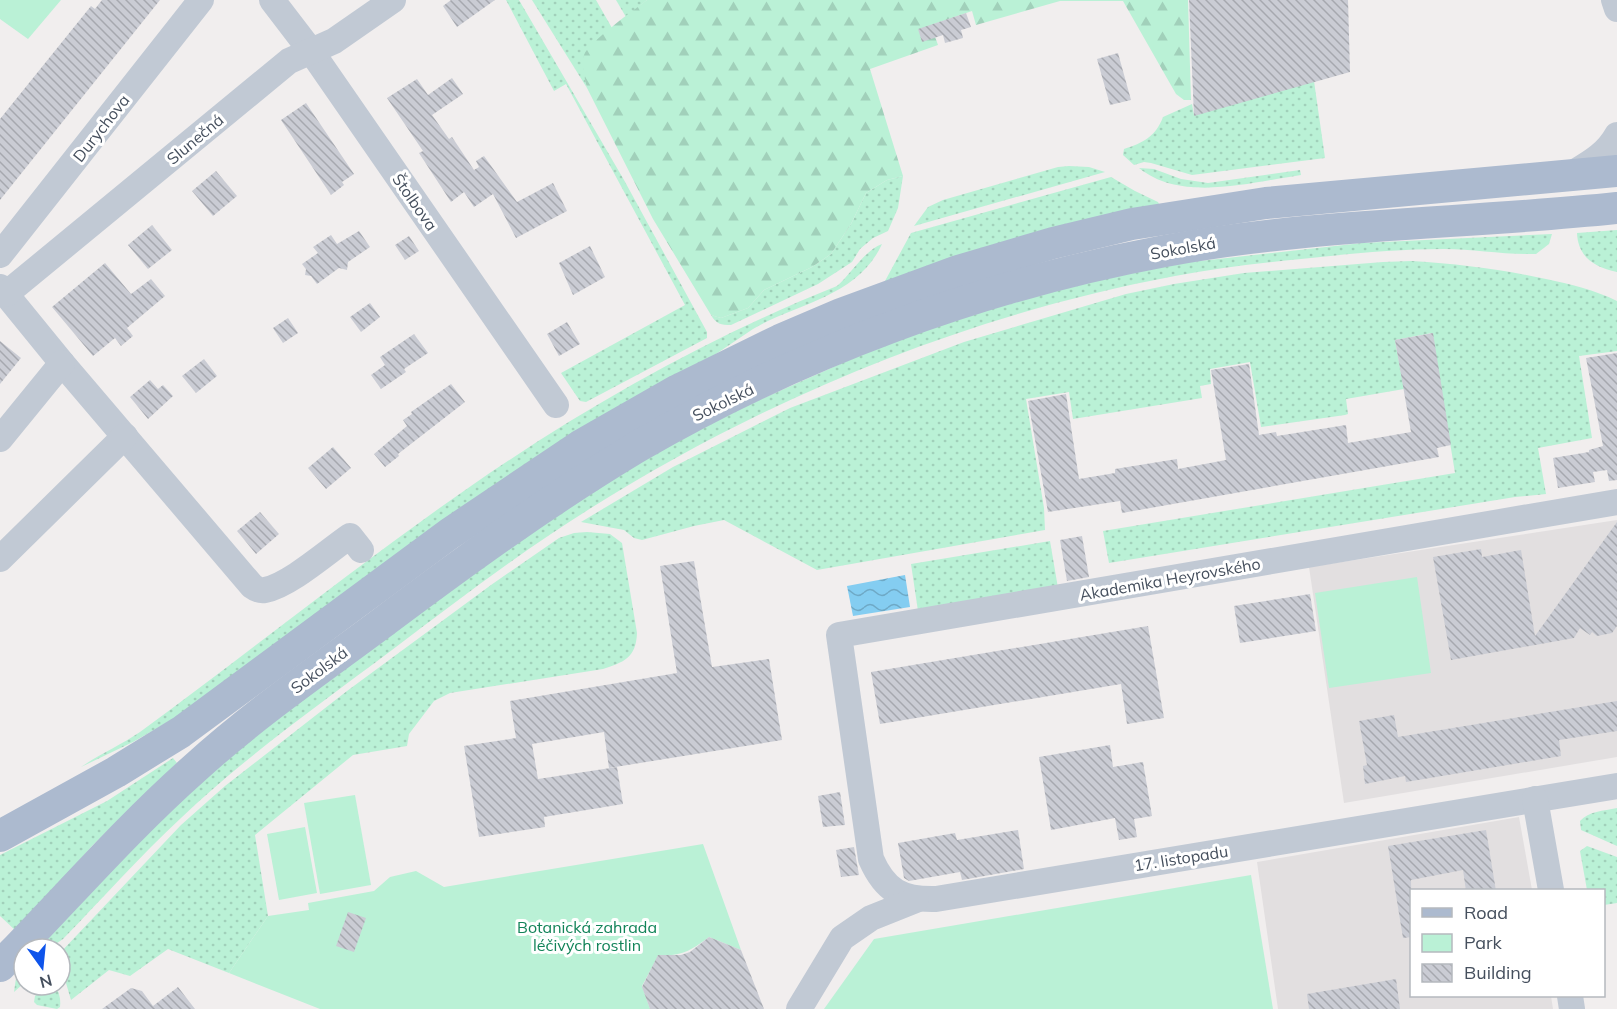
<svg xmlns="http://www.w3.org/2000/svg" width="1617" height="1009" font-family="Mulish,sans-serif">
<defs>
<pattern id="grass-dots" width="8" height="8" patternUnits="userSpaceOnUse" patternTransform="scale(1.5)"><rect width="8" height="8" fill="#baf1d6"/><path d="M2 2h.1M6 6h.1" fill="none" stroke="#a1d0ba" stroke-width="1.8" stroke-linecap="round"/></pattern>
<pattern id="forest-firs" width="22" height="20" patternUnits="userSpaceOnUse" patternTransform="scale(1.5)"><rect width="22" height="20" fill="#baf1d6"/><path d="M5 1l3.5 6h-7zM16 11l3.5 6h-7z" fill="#a1d0ba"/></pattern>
<pattern id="water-waves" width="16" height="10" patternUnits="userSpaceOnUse" patternTransform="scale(1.5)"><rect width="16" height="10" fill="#84cdf1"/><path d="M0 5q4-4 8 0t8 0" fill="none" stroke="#6ea9c6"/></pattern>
<pattern id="building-back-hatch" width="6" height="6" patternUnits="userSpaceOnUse" patternTransform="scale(1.5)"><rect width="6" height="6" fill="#caccd4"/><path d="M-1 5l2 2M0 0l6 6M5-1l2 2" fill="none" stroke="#a6a8af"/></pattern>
</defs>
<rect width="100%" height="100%" fill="#f1eeee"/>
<!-- education -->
<g fill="#e2dfe0">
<path d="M1617 520V757L1344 803 1309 567Z"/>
<path d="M1519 817 1532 890H1412V996H1551L1553 1009H1278L1257 862Z"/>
</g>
<!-- grass -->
<g fill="url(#grass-dots)">
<path d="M506 0H519L624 180 707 332V338L586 402 580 401 561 373 685 305 566 84 554 91Z"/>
<path d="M532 0H596L612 28C590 45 581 59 587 88Z"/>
<path d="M616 0H647L626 17Z"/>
<path d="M1314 81 1325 158 1192 175 1151 163 1144 162 1134 165 1123 155 1124 149C1143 143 1156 136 1163 117L1192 104 1194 115Z"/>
<path d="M1069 166 1089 167 1105 172 914 226 928 207 943 200 1058 167Z"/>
<path d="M1139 168 1154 169 1181 179 1208 183 1300 170 1301 175C1252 182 1182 203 1139 168Z"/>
<path d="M903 176 898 208 888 231 873 238 860 249 852 262 818 284 731 325C721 325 716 324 711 315L721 318 748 308 764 290 812 267 831 254 851 224 866 193 887 180Z"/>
<path d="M1111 177 1135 191 1158 202 1160 206 888 283 885 281 911 233Z"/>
<path d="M1617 230V272C1594 267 1578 257 1577 233Z"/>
<path d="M1552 234 1549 244 1536 254C1505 255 1474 249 1444 249 1396 249 1348 254 1301 259 1259 263 1217 268 1175 276 967 315 770 396 591 508 522 551 457 601 392 650 320 704 246 756 181 818 140 856 102 899 63 939L50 948 40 947 152 825 276 718 566 507 667 445 732 412 892 341 991 308 1089 282 1173 264 1362 243Z"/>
<path d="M882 244C858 297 797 303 753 329L180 715 133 742 81 767C100 754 121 745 140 732 251 651 358 564 471 486 585 407 709 337 837 286 851 274 865 250 882 244Z"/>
<path d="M1412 261C1459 264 1500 269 1546 279 1570 284 1595 290 1617 301V351L1579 356 1592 438 1538 448 1546 494 1515 497 1109 563 1103 531 1455 473 1432 333 1395 340 1404 389 1346 399 1348 414 1345 415 1261 427 1250 362 1210 369 1211 384 1200 386 1202 398 1073 419 1069 392 1026 399 1044 508 1045 530 817 570 724 520 694 526 642 540 634 538 624 530 581 522 673 467 790 408 964 342 1126 294 1174 284 1244 273 1383 262Z"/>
<path d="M587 532 610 534 622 543 637 633C636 658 624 662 603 669L450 693 434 701 409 734 407 746 353 755 255 835 268 916 229 973 168 949 130 976 109 970 71 1000 66 983 60 974V953L181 825 225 786 347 691 491 585 559 538 574 533Z"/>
<path d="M1050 541 1058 588 918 611 911 564Z"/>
<path d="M173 758 177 763 92 846 16 931 0 916V855L107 801Z"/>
<path d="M1617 808V846L1581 830 1580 821C1589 811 1603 811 1617 808Z"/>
<path d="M1587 846 1617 857V903L1604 905V890H1587L1580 851Z"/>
<path d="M24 960V983L14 992 16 978Z"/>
<path d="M46 985H55C59 992 61 999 60 1007L57 1009 37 1005 34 1002 35 996Z"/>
</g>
<!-- forest -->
<path fill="url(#forest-firs)" d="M647 0H1188L1191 100H1184L1176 94 1123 1H1060L976 25 972 11 931 25 938 45 870 69 903 176 887 180 866 193 851 224 831 254 812 267 764 290 748 308 721 318 711 315 653 219 587 88C585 79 581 64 584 55 589 42 634 10 647 0Z"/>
<!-- green -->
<g fill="#baf1d6">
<path d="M0 0H61L28 39 0 19Z"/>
<path d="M1417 577 1431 673 1329 688 1315 593Z"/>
<path d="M355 795 371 885 320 894 304 803Z"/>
<path d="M305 827 317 893 279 900 267 834Z"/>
<path d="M703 844 741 950 709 937C689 952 683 955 658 956L642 986 650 1009H320L229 973 268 916 309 910 308 903 374 891 390 877 416 871 444 887Z"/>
<path d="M1251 875 1273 1009H824L874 939Z"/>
</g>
<!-- water -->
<path fill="url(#water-waves)" d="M905 575 910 607 853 616 847 586Z"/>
<!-- building -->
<g fill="url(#building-back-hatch)">
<path d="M102 0H160L0 200V119L91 6 95 9Z"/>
<path d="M451 0H495L457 27 443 6Z"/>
<path d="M1189 0H1348L1350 72 1194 116Z"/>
<path d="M966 13 971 27 961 30 963 38 945 43 943 35 922 42 918 29Z"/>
<path d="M1118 53 1131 100 1110 105 1097 59Z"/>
<path d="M452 78 463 94 432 115 449 139 452 137 474 170 479 167 476 161 484 156 517 202 553 183 567 211 516 238 493 194 474 207 464 192 451 202 419 153 423 151 387 98 417 79 428 95Z"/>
<path d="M306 103 354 174 342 182 344 185 331 195 281 120Z"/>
<path d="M216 171 237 196 213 216 192 191Z"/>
<path d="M152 225 172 250 148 269 128 245Z"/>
<path d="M359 231 370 247 348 262 347 270 339 268 317 284 311 276 305 275 306 269 302 264 318 253 313 247 331 235 337 244Z"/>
<path d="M409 236 419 251 405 260 395 245Z"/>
<path d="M590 246 605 277 573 295 559 263Z"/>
<path d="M105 263 131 294 151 279 165 296 127 328 133 336 121 346 115 338 93 356 52 307Z"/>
<path d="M370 303 380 317 361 332 350 317Z"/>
<path d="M288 318 298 333 283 343 273 328Z"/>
<path d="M567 322 580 344 559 356 547 334Z"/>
<path d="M1433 333 1451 445 1437 448 1439 457 1122 513 1120 501 1048 512 1028 401 1066 394 1079 479 1115 473V469L1177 459 1178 469 1226 460 1211 370 1249 364 1259 435 1276 432 1277 436 1346 425 1348 443 1411 432 1395 340Z"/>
<path d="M414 334 428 353 404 369 406 372 381 389 371 375 385 365 380 357Z"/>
<path d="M0 341 21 358 0 384Z"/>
<path d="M1617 353V480L1609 481 1607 470 1593 472 1595 482 1558 488 1553 458 1589 452V450L1603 446 1586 358Z"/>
<path d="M204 359 217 376 196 393 182 376Z"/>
<path d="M150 380 158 389 163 385 173 396 148 419 130 397Z"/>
<path d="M451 384 465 402 398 454 399 456 385 467 374 454 407 426 403 420 412 414 411 412Z"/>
<path d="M333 447 351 468 326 489 308 468Z"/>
<path d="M260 512 279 534 256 554 237 531Z"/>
<path d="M1617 522V626L1612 633 1597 636 1592 632 1590 635 1580 628 1574 638 1451 660 1433 557 1481 549 1482 557 1521 550 1535 636Z"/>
<path d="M1082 536 1089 577 1067 581 1060 540Z"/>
<path d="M694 561 712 667 769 659 782 740 609 768 604 732 532 744 538 779 617 767 623 804 544 817 545 827 479 837 464 746 516 738 510 701 677 673 660 566Z"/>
<path d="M1310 594 1316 631 1240 643 1234 606Z"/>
<path d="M1148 626 1164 718 1127 724 1121 684 880 724 871 672Z"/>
<path d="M1617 701V731L1559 740 1561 756 1406 782 1405 776 1365 784 1363 766 1367 765 1359 721 1394 715 1398 737Z"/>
<path d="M1110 745 1113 767 1143 762 1152 816 1134 819 1137 837 1119 840 1115 818 1051 830 1039 757Z"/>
<path d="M840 792 845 825 823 827 818 796Z"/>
<path d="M1018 830 1024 869 962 880 960 872 909 881 904 878 898 843 955 833 957 840Z"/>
<path d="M1486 830 1496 891H1466L1463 870 1411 880 1412 937 1403 938 1388 846Z"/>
<path d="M854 847 859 875 841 877 836 850Z"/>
<path d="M348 912 366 918 354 952 336 946Z"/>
<path d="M709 937 741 950 764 1009H650L642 987 658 955H681L690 952Z"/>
<path d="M1396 979 1400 1009H1309L1307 994Z"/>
<path d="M178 987 195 1009H102L131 988 142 991 153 1006Z"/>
</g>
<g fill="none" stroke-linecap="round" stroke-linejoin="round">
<!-- minor -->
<g stroke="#c1c9d4" stroke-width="26">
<path d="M272 0 311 51 556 405"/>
<path d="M1614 0 1617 9"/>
<path d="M1570 175C1588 164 1606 155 1617 135"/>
<path d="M0 255 201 0"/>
<path d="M0 287 62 363 252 586C256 589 260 591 265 590 290 585 328 551 350 536L361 550"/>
<path d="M6 294 289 61 334 41 393 0"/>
<path d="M0 439 62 363"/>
<path d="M1617 502 839 635 871 859C885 891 902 900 936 899L1617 786"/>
<path d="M0 559 125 436"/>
<path d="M1535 799 1551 890"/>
<path d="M1570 996 1572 1009"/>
<path d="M799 1009 842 938 871 918 916 900"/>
</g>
<!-- major -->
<g stroke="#acbacf" stroke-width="32">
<path d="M0 836 116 772 181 732 449 534 580 446 678 390 780 340 841 314 958 271 1053 243 1132 224 1266 203 1617 171"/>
<path d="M0 966C65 900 125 830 195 768 252 716 316 672 378 626 462 563 547 501 637 447 799 353 981 285 1165 251 1314 223 1467 224 1617 208"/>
</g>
</g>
<g text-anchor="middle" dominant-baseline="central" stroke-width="6" stroke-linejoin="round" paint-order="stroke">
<!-- street labels -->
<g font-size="16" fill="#454f5d" stroke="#fff">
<text transform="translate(101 128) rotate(-52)">Durychova</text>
<text transform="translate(195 139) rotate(-40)">Slunečná</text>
<text transform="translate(415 202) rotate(55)">Štolbova</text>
<text transform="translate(1183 248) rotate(-10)">Sokolská</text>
<text transform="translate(723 402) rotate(-26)">Sokolská</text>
<text transform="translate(1170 579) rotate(-10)">Akademika Heyrovského</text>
<text transform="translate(319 670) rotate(-37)">Sokolská</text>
<text transform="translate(1181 858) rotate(-9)">17. listopadu</text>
</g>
<!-- park labels -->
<g font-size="16" fill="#118358" stroke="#fff">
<text x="587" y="927">Botanická zahrada<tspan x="587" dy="18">léčivých rostlin</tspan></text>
</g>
</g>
<!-- legend -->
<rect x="1410" y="889" width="195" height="108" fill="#ffffff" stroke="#b5b9be" stroke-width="1.5"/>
<rect x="1422" y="908" width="30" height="9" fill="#acbacf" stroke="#b5b9be" stroke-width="1.5"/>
<text x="1464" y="919" font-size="18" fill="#454f5d">Road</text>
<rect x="1422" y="934" width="30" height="18" fill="#baf1d6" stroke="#b5b9be" stroke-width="1.5"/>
<text x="1464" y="949" font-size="18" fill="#454f5d">Park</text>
<rect x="1422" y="964" width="30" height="18" fill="url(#building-back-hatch)" stroke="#b5b9be" stroke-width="1.5"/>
<text x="1464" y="979" font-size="18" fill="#454f5d">Building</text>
<!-- north arrow -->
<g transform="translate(42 967) rotate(165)"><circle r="28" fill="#ffffff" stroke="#b5b9be" stroke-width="1.5"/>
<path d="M0-4.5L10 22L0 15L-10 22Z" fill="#0e54eb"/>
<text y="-9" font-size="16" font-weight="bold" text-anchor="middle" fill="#454f5d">N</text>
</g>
</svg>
